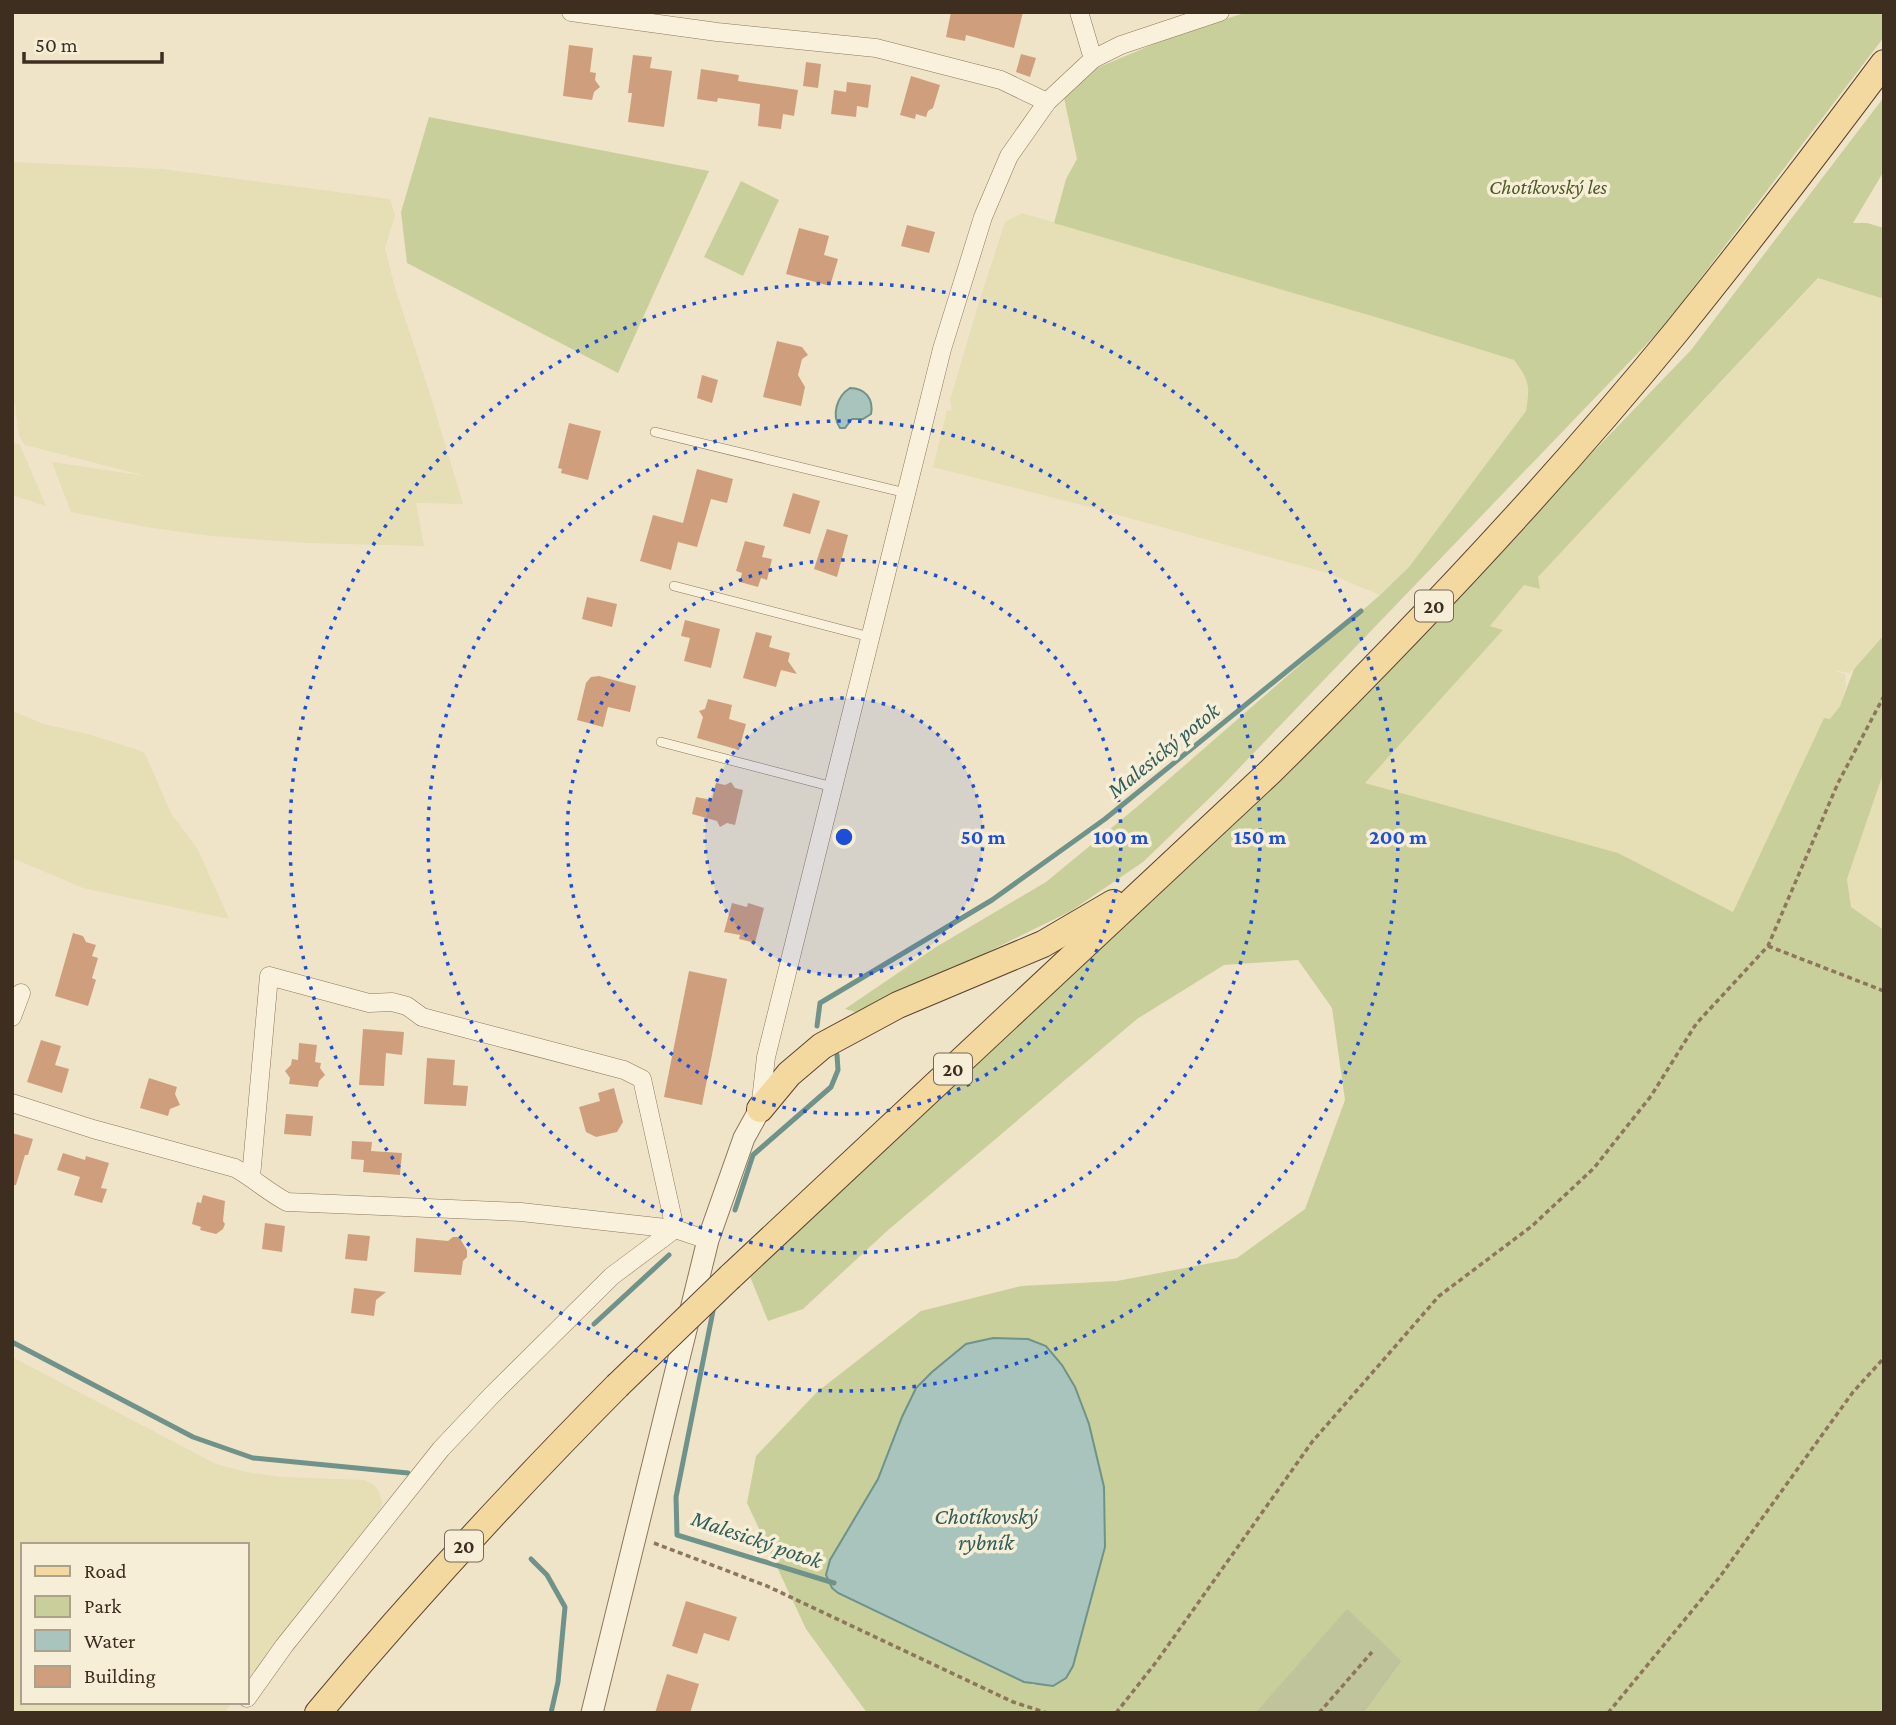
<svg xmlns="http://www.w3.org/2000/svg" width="1896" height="1725" font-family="'Crimson Pro',serif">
<rect width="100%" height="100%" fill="#f0e4c8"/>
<!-- farmland -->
<g fill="#e6deb5">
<path d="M12 162 162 169 390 199 395 216 385 248 395 288 430 394 463 504 416 503 424 546 307 543 211 536 146 527 71 512 52 462 146 476 25 445 19 436 15 404 12 400Z"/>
<path d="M1022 213 1382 319 1514 360 1526 375 1530 387 1526 411 1409 567 1380 595 1327 573 1093 508 933 467 947 410 952 411 950 400 979 302 1005 222Z"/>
<path d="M1819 278 1884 299V635L1850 673 1832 670 1845 674 1846 687 1840 706 1830 720 1824 718 1733 912 1618 853 1365 783 1502 631 1490 626 1524 585 1540 589 1538 577Z"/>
<path d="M12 442 20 445 46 506 12 495Z"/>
<path d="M12 711 44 724 91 735 144 752 171 813 198 850 229 919 83 888 12 858Z"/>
<path d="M1884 771V930L1851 907 1847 879Z"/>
<path d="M12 1357 216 1464 246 1472 281 1477 364 1480 373 1484 379 1491 382 1503 378 1517 247 1682V1545H23V1702H232L224 1713H12Z"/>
</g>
<!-- green -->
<g fill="#c9cf9b" fill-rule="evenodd">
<path d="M1248 12H1884V37L1664 326 1221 787 1143 862 1071 911 862 1014 845 1009 936 947 1046 882 1138 806 1380 595 1409 567 1526 411C1530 386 1530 381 1514 360L1382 319 1054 223 1066 179 1077 159 1064 98 1092 70 1180 33Z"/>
<path d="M1884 97V171L1853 223H1867L1884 228V299L1818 278 1538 577 1540 589 1524 585 1490 626 1503 630 1365 783 1618 853 1733 912 1824 718 1830 719 1840 706 1854 669 1884 635V771L1847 879 1851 907 1884 930V1713H1364L1402 1661 1347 1610 1255 1713H867L806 1629 747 1503 756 1456 817 1392 921 1311 1021 1286 1117 1281 1237 1258 1305 1209 1345 1100 1332 1008 1298 960 1224 965 1137 1019 887 1231 803 1309 768 1321 749 1274 1246 813 1691 350ZM993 1338H1013L1047 1346 1075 1387 1105 1547 1073 1665 1066 1678 1033 1685 838 1593 830 1560 878 1479 902 1417 916 1388 932 1372 966 1344Z"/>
<path d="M429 117 709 171 618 373 407 263 401 212Z"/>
<path d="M741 181 779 200 743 276 704 257Z"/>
</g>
<!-- cemetery -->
<path fill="#bfc49a" d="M1347 1609 1402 1661 1364 1713H1255Z"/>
<!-- water -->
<g fill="#a9c4bc" stroke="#6f938a" stroke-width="2">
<path d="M850 388C865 388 874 399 871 414L863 419H852L845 428H840C831 415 837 396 850 388Z"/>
<path d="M993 1338 1028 1339 1046 1346 1062 1365 1075 1387 1089 1424 1104 1487 1105 1547 1073 1666 1066 1678 1053 1686 1024 1682 838 1593 832 1588 826 1575 830 1560 878 1479 902 1417 916 1388 932 1372 966 1344Z"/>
</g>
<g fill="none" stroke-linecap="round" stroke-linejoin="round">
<!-- stream -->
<g stroke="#6f938a" stroke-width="5">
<path d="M817 1026 820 1003 992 900 1105 819 1361 611"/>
<path d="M735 1210 753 1155 831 1087 838 1070 837 1055"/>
<path d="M713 1311 676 1497 677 1535 834 1583"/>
<path d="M594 1324 669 1255"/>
<path d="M12 1342 193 1437 253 1458 408 1473"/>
<path d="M531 1559 547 1575 565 1607 558 1682 551 1713"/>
</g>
</g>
<!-- building -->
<g fill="#cf9f7d">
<path d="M951 12H1023L1014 48 966 35 965 41 946 37Z"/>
<path d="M569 45 593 48 590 72 596 73 595 80 600 87 594 92 592 100 563 96Z"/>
<path d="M1021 54 1036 58 1030 77 1016 72Z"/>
<path d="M633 55 652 57 650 68 672 71 664 127 628 122 632 93H628Z"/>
<path d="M806 62 821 64 818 88 803 86Z"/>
<path d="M701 69 739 75 738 81 798 90 794 116 783 114 781 129 758 126 760 104 718 98 717 102 697 99Z"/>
<path d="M911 76 940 85 933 108 928 111 926 117 916 114 915 119 900 115Z"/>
<path d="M847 82 871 85 868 108 857 106 856 117 831 114 834 90 846 92Z"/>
<path d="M907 225 935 232 929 253 901 246Z"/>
<path d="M799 228 829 236 824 255 838 259 830 286 786 274Z"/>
<path d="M777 341 802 347 808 355 802 359 798 375 805 387 801 406 763 397Z"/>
<path d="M702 375 718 380 712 403 697 398Z"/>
<path d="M569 423 601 431 588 480 561 473 562 469 558 468Z"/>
<path d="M697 469 733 479 727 503 711 499 697 547 678 542 671 570 640 561 653 515 683 523Z"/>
<path d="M793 493 820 501 810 534 783 526Z"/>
<path d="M827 529 848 535 837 577 814 569Z"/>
<path d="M745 541 765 546 762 557 772 559 767 580 761 578 758 587 740 582 742 573 736 571Z"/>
<path d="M587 597 617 604 612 627 582 619Z"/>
<path d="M685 620 720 629 711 668 684 661 690 638 681 636Z"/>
<path d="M756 632 772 636 769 647 790 653 788 661 797 674 781 670 776 687 743 678Z"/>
<path d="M599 676 636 686 630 712 608 707 603 727 577 720 586 683 591 677Z"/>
<path d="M708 699 732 705 729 719 746 724 739 750 697 738 703 717 699 711 705 709Z"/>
<path d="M731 782 735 788 743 790 735 825 727 823 720 827 717 821 692 814 696 797 712 800 716 783 725 785Z"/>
<path d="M732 903 747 907 748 903 764 908 755 943 739 939 740 935 724 932Z"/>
<path d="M73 933 83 936 86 942 96 945 92 956 98 958 92 978 96 980 88 1006 55 996Z"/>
<path d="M689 971 727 979 702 1105 664 1097Z"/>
<path d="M363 1029 404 1032 402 1055 386 1053 384 1086 359 1085Z"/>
<path d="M41 1040 61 1046 55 1065 69 1069 62 1093 27 1082Z"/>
<path d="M299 1043 317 1045 315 1062 321 1063 320 1068 325 1075 319 1081 318 1087 289 1084 290 1078 285 1071 291 1065 292 1059 298 1060Z"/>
<path d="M427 1058 455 1060 453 1085 468 1086 466 1106 424 1104Z"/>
<path d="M149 1078 177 1087 175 1094 180 1105 170 1109 168 1116 140 1108Z"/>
<path d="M614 1088 623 1122 617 1132 596 1137 586 1132 579 1107 600 1101 598 1093Z"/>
<path d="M286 1114 313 1116 311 1136 284 1134Z"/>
<path d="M12 1133 33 1139 28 1155H25L16 1185H12Z"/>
<path d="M352 1141 372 1142 371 1151 402 1153 400 1175 363 1172 364 1160 351 1159Z"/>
<path d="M63 1153 85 1160 86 1156 109 1163 101 1188 107 1189 102 1203 74 1195 80 1177 57 1170Z"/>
<path d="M203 1195 225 1201 223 1221 225 1224 223 1229 216 1234 200 1230 201 1227 192 1224 197 1202 201 1203Z"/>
<path d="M265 1223 285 1226 282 1252 262 1249Z"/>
<path d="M348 1234 370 1236 367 1261 345 1259Z"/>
<path d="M453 1237H459L467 1250V1257L463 1261 461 1275 414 1272 416 1238 448 1241Z"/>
<path d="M354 1288 386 1292 376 1300 374 1316 351 1313Z"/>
<path d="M686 1601 737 1617 729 1641 704 1633 697 1654 672 1646Z"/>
<path d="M667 1674 699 1684 690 1713H655Z"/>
</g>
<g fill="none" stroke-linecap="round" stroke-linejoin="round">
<defs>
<g id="service">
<path d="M655 432 906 493"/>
<path d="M674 586 870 637"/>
<path d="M661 742 833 787"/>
</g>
<g id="minor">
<path d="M571 12 717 32 876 48 1001 80 1047 102"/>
<path d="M1079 12 1093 59"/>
<path d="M12 1017 21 993"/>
<path d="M12 1103 93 1129 235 1168C253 1178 268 1192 287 1202L521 1212 675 1229 708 1240"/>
<path d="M760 1109 766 1057 942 349 983 217 1009 156 1047 102 1093 59 1121 45 1220 12"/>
<path d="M251 1177 269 976 369 1003 392 1002 407 1006 422 1017 624 1070 642 1079 675 1229"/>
<path d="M247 1698 284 1646 441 1449 491 1396 612 1276 675 1229"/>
</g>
<path id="tertiary" d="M592 1713 708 1240 744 1138 760 1109"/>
<g id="primary">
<path d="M760 1109 789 1074 822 1046 898 1005 1043 944 1113 903"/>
<path d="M730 1277 1270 772C1412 632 1550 486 1676 332 1747 244 1816 154 1884 63"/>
<path d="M318 1713C413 1599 513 1491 617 1386"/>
</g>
</defs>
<!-- service casing -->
<use href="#service" stroke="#8d765c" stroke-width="10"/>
<!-- minor casing -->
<use href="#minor" stroke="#8d765c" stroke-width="19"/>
<!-- tertiary casing -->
<use href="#tertiary" stroke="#8d765c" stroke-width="23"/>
<!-- primary casing -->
<use href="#primary" stroke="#5b4430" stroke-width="28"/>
<!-- path -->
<g stroke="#8d765c" stroke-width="3.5" stroke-dasharray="5 3.5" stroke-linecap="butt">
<path d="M1768 946 1884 991"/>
<path d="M654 1543 767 1586 1013 1702 1047 1713"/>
<path d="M1116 1713 1157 1661 1312 1442 1439 1296 1532 1226 1594 1168 1651 1096 1696 1024 1768 946 1838 783 1884 696"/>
<path d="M1319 1713 1372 1652"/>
<path d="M1608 1713 1719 1578 1853 1392 1884 1358"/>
</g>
<!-- service -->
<use href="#service" stroke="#faf1dc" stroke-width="9"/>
<!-- minor -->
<use href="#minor" stroke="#faf1dc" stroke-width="18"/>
<!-- tertiary -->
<use href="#tertiary" stroke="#faf1dc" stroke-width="21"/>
<!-- primary -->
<use href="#primary" stroke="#f3d9a0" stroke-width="26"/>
<defs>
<path id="primary-bridge" d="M617 1386 730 1277"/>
</defs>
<!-- primary-bridge casing -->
<use href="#primary-bridge" stroke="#5b4430" stroke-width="28" stroke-linecap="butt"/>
<!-- primary-bridge -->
<use href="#primary-bridge" stroke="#f3d9a0" stroke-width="26"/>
</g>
<!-- distance rings -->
<circle cx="844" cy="837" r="139" fill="#1d4ed8" fill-opacity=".12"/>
<g fill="none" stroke="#1d4ed8" stroke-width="3.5" stroke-dasharray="3.5 7">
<circle cx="844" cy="837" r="139"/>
<circle cx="844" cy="837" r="277"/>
<circle cx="844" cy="837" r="416"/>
<circle cx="844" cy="837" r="554"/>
</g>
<g text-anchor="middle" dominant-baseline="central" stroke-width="7" stroke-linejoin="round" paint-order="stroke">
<!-- shield labels -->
<g fill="#f7eed8" stroke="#756857" stroke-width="2">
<rect x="1415" y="590.5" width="38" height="31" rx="5"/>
<rect x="934" y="1053.5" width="38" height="31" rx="5"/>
<rect x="445" y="1530.5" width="38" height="31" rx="5"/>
</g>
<g font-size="19" font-weight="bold" fill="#3d2e20">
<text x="1434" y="606">20</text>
<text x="953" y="1069">20</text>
<text x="464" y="1546">20</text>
</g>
<!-- park labels -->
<g font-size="21" font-style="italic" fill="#4d5a26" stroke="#f7eed8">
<text x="1548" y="187">Chotíkovský les</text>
</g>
<!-- water labels -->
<g font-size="23" font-style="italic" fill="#2f5d5a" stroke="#f7eed8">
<text transform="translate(1163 750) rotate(-39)">Malesický potok</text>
<text x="986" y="1516">Chotíkovský<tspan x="986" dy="26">rybník</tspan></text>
<text transform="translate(757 1539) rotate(19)">Malesický potok</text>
</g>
</g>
<circle cx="844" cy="837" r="10" fill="#1d4ed8" stroke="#f7eed8" stroke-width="3.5"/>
<g font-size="21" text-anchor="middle" font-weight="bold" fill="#1d4ed8" stroke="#f7eed8" stroke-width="7" stroke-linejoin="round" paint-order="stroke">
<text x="983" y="844">50 m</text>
<text x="1121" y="844">100 m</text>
<text x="1260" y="844">150 m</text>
<text x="1398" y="844">200 m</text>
</g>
<!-- border -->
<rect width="1896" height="1725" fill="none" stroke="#3d2e20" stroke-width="28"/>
<!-- legend -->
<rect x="21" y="1543" width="228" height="161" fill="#f7eed8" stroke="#ada18e" stroke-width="2"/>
<rect x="35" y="1566" width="35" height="10" fill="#f3d9a0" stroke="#ada18e" stroke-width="2"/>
<text x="84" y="1578" font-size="21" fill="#3d2e20">Road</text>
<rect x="35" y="1596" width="35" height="21" fill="#c9cf9b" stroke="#ada18e" stroke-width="2"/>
<text x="84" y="1613" font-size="21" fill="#3d2e20">Park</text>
<rect x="35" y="1630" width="35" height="21" fill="#a9c4bc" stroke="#ada18e" stroke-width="2"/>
<text x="84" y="1648" font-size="21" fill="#3d2e20">Water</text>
<rect x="35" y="1666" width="35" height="21" fill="#cf9f7d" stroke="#ada18e" stroke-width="2"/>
<text x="84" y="1683" font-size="21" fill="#3d2e20">Building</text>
<!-- scale -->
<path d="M24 52v10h138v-10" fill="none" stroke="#3d2e20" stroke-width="3.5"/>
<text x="35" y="52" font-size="21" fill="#3d2e20" stroke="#f7eed8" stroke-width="5" paint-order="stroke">50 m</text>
</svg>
